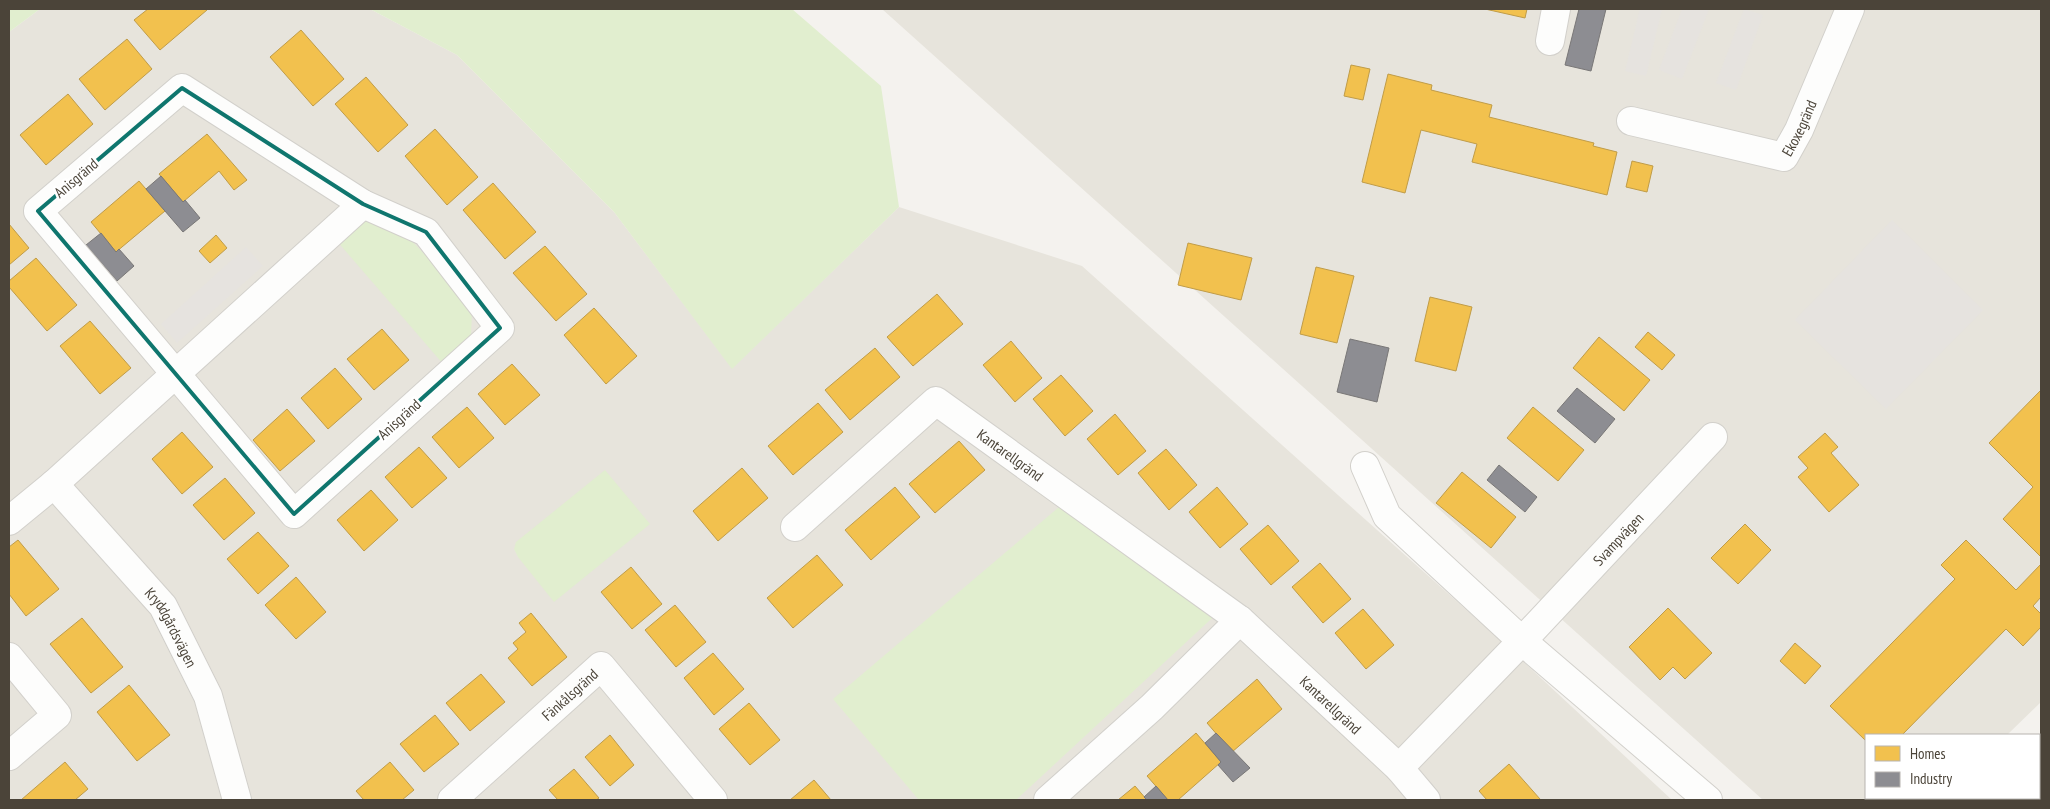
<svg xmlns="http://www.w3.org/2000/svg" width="2050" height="809" font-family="'PT Sans Narrow',sans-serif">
<rect width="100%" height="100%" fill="#f4f2ee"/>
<!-- residential -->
<g fill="#e7e4dc">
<path d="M40 9H370L457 55 614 212 732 368 899 207 1082 266 1500 640 1672 800H9V32Z"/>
<path d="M882 9H2041V702L2007 735H1866V798H1942L1939 800H1763Z"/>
</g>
<!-- green -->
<g fill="#e1eecf">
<path d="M9 9H40L9 32Z"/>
<path d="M370 9H792L881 86 899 207 732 369 614 212 457 55Z"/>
<path d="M368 214 405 234 438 268 472 312 471 335 444 365 336 240Z"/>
<path d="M605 470 650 524 554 602 518 557 514 549 516 542Z"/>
<path d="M1059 507 1223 608 1016 800H919L833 699Z"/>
</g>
<!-- parking -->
<g fill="#e6e3df">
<path d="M1640 9H1662L1646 76 1625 71Z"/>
<path d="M1682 9H1709L1682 79 1659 70Z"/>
<path d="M1744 9 1763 15 1736 90 1716 83Z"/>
<path d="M1892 220 1983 310 1886 409 1795 320Z"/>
<path d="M246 247 263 266 177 343 161 324Z"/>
</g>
<!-- homes -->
<g fill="#f2c14e" stroke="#c09c48">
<path d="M148 9H207V10L160 50 134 20Z"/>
<path d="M1485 9H1527L1525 18Z"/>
<path d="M301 30 344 79 313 106 270 57Z"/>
<path d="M127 39 152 69 105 110 79 79Z"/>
<path d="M1351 65 1370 69 1363 100 1344 96Z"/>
<path d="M1388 74 1432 85 1431 90 1492 105 1489 117 1594 143 1593 146 1617 152 1607 195 1472 162 1477 144 1421 130 1405 193 1362 182Z"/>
<path d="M366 77 408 125 378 152 335 104Z"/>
<path d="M68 94 93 124 46 165 20 135Z"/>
<path d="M435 129 478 177 447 205 405 156Z"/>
<path d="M207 134 247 180 234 190 219 171 183 202 159 174Z"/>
<path d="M1632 161 1653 166 1647 192 1626 187Z"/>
<path d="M139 181 165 211 116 252 91 222Z"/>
<path d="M493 183 536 232 505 259 463 210Z"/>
<path d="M9 224 29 248 9 265Z"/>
<path d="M216 235 227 248 210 263 199 251Z"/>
<path d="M1188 243 1252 258 1241 300 1178 285Z"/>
<path d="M545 246 587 294 556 321 513 273Z"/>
<path d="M36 258 77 305 47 331 9 287V281Z"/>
<path d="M1316 267 1354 276 1337 343 1300 334Z"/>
<path d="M937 294 963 324 913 366 887 337Z"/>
<path d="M1430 297 1472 307 1456 371 1415 361Z"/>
<path d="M594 308 637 356 606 384 564 335Z"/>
<path d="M90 321 131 368 100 394 60 346Z"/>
<path d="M382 329 409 360 374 390 347 359Z"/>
<path d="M1648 332 1675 355 1662 370 1635 347Z"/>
<path d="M1599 337 1650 380 1624 411 1573 368Z"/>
<path d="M1011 341 1042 378 1015 402 983 365Z"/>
<path d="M875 348 900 377 850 420 825 390Z"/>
<path d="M512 364 540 395 505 425 478 394Z"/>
<path d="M335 368 362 399 328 429 301 398Z"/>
<path d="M1061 375 1093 411 1065 436 1033 399Z"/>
<path d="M2041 390V557L2003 519 2033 487 1989 443Z"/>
<path d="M818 403 843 432 793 475 768 446Z"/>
<path d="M467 407 494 438 459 468 432 437Z"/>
<path d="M1533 407 1584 450 1558 481 1507 438Z"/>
<path d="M287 409 315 441 280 471 253 440Z"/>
<path d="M1115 414 1146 451 1118 475 1087 439Z"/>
<path d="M182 432 213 467 182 494 152 459Z"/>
<path d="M1825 433 1838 447 1831 453 1859 485 1829 512 1798 477 1808 468 1798 457Z"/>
<path d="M959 441 985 470 935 513 909 484Z"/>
<path d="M419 447 447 478 412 508 385 477Z"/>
<path d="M1166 449 1197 485 1169 510 1138 473Z"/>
<path d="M742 468 768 498 718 541 693 511Z"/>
<path d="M1462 472 1516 517 1491 548 1436 503Z"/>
<path d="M225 478 255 513 224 540 193 505Z"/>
<path d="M895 487 920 517 871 560 845 530Z"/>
<path d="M1217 487 1248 524 1220 548 1189 512Z"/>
<path d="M371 490 398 520 364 551 337 520Z"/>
<path d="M1745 524 1771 550 1738 584 1711 558Z"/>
<path d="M1268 525 1299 561 1271 585 1240 549Z"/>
<path d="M258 532 289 566 258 594 227 559Z"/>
<path d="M18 540 59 589 26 616 9 594V547Z"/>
<path d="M1966 540 2016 590 2041 564V597L2033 606 2041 614V627L2023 646 2006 629 1902 735H1866V741L1830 706 1955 579 1941 565Z"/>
<path d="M817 555 843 585 793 628 767 598Z"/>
<path d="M1320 563 1351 599 1323 623 1292 587Z"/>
<path d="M631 567 662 604 632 629 601 592Z"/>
<path d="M296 577 326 612 296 639 265 605Z"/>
<path d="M675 605 706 642 676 667 645 630Z"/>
<path d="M1668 608 1712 653 1685 679 1673 667 1660 680 1629 647Z"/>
<path d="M1363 609 1394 645 1366 669 1335 633Z"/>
<path d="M531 613 567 657 532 686 508 658 518 649 513 643 526 632 519 623Z"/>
<path d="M82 618 123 667 91 693 50 644Z"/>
<path d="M1795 643 1821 666 1805 684 1780 661Z"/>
<path d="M713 653 744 689 714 715 684 678Z"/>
<path d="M481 674 505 702 470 731 446 703Z"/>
<path d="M1257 679 1282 709 1232 752 1207 723Z"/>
<path d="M129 685 170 735 137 761 97 712Z"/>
<path d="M749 703 780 740 750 765 719 729Z"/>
<path d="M435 715 459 744 424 772 400 744Z"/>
<path d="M1196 733 1221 762 1178 800H1168L1147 776Z"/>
<path d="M610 735 634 765 610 786 585 757Z"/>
<path d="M65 762 88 789 75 800H21Z"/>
<path d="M390 762 414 790 402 800H364L356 791Z"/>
<path d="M1509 764 1540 799 1538 800H1487L1479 791Z"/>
<path d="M574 769 599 798 596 800H558L549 790Z"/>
<path d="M814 780 831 800H790Z"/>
<path d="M1135 786 1147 800H1118Z"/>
</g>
<!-- industry -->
<g fill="#8d8d92" stroke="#797777">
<path d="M1579 9H1606L1591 71 1565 65Z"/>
<path d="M161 176 183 202 185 200 200 218 183 232 146 189Z"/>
<path d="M101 233 116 252 119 249 134 266 117 281 86 245Z"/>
<path d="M1350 339 1389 348 1377 402 1337 392Z"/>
<path d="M1577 388 1615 419 1595 443 1557 411Z"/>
<path d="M1499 465 1537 497 1525 512 1487 480Z"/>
<path d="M1216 733 1250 768 1233 782 1218 765 1221 762 1205 743Z"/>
<path d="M1156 786 1168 800H1147L1144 797Z"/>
</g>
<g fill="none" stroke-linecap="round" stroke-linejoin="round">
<defs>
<g id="street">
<path d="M1550 41 1556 9"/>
<path d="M182 88 363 204 426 232 500 328 294 514 38 211Z"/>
<path id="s1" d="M1631 121 1784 157 1799 130 1850 9"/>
<path d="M1365 466 1387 516 1522 641 1708 800"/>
<path id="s2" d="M54 484 163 606 208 696 237 800"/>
<path d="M9 521 54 484 363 204"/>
<path id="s3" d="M795 527 936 401 1240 620 1399 768 1522 641 1713 437"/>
<path d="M9 657 57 715 9 756"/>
<path d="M1399 768 1426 800"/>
<path id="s4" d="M452 800 601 666 713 800"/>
<path d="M1048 800 1152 707 1240 620"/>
</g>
<g id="secondary">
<path d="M2039 783 2041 780"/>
<path d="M2023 800 2025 798"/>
</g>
</defs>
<!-- street casing -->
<use href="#street" stroke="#d2d0cb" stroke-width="30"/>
<!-- secondary casing -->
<use href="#secondary" stroke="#d3cfc5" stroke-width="30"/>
<!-- street -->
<use href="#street" stroke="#fdfdfc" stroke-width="28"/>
<!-- secondary -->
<use href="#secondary" stroke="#f7f6f1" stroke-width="28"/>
</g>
<!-- marked area -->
<path fill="none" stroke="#0f766e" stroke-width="4" stroke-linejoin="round" d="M182 88 363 204 426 232 500 328 294 514 38 211Z"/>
<g text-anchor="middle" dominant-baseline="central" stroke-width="5" stroke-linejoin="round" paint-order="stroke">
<!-- street labels -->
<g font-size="15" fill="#4b4439" stroke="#fff">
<text stroke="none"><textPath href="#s1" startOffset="190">Ekoxegränd</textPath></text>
<text transform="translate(76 178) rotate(-40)">Anisgränd</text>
<text transform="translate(399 419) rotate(-42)">Anisgränd</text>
<text stroke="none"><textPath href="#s3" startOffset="281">Kantarellgränd</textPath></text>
<text stroke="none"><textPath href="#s3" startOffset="1098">Svampvägen</textPath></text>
<text stroke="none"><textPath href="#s2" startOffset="186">Kryddgårdsvägen</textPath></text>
<text stroke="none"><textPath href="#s4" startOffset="158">Fänkålsgränd</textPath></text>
<text stroke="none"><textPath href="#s3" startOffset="688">Kantarellgränd</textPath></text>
</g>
</g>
<!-- border -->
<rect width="2050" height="809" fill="none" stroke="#4b4439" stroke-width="20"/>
<!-- legend -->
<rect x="1865" y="734" width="175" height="65" fill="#ffffff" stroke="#b7b4b0"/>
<rect x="1875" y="746" width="25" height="15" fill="#f2c14e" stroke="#b7b4b0"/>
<text x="1910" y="759" font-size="15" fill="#4b4439">Homes</text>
<rect x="1875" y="772" width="25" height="15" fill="#8d8d92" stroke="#b7b4b0"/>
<text x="1910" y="784" font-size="15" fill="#4b4439">Industry</text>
</svg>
